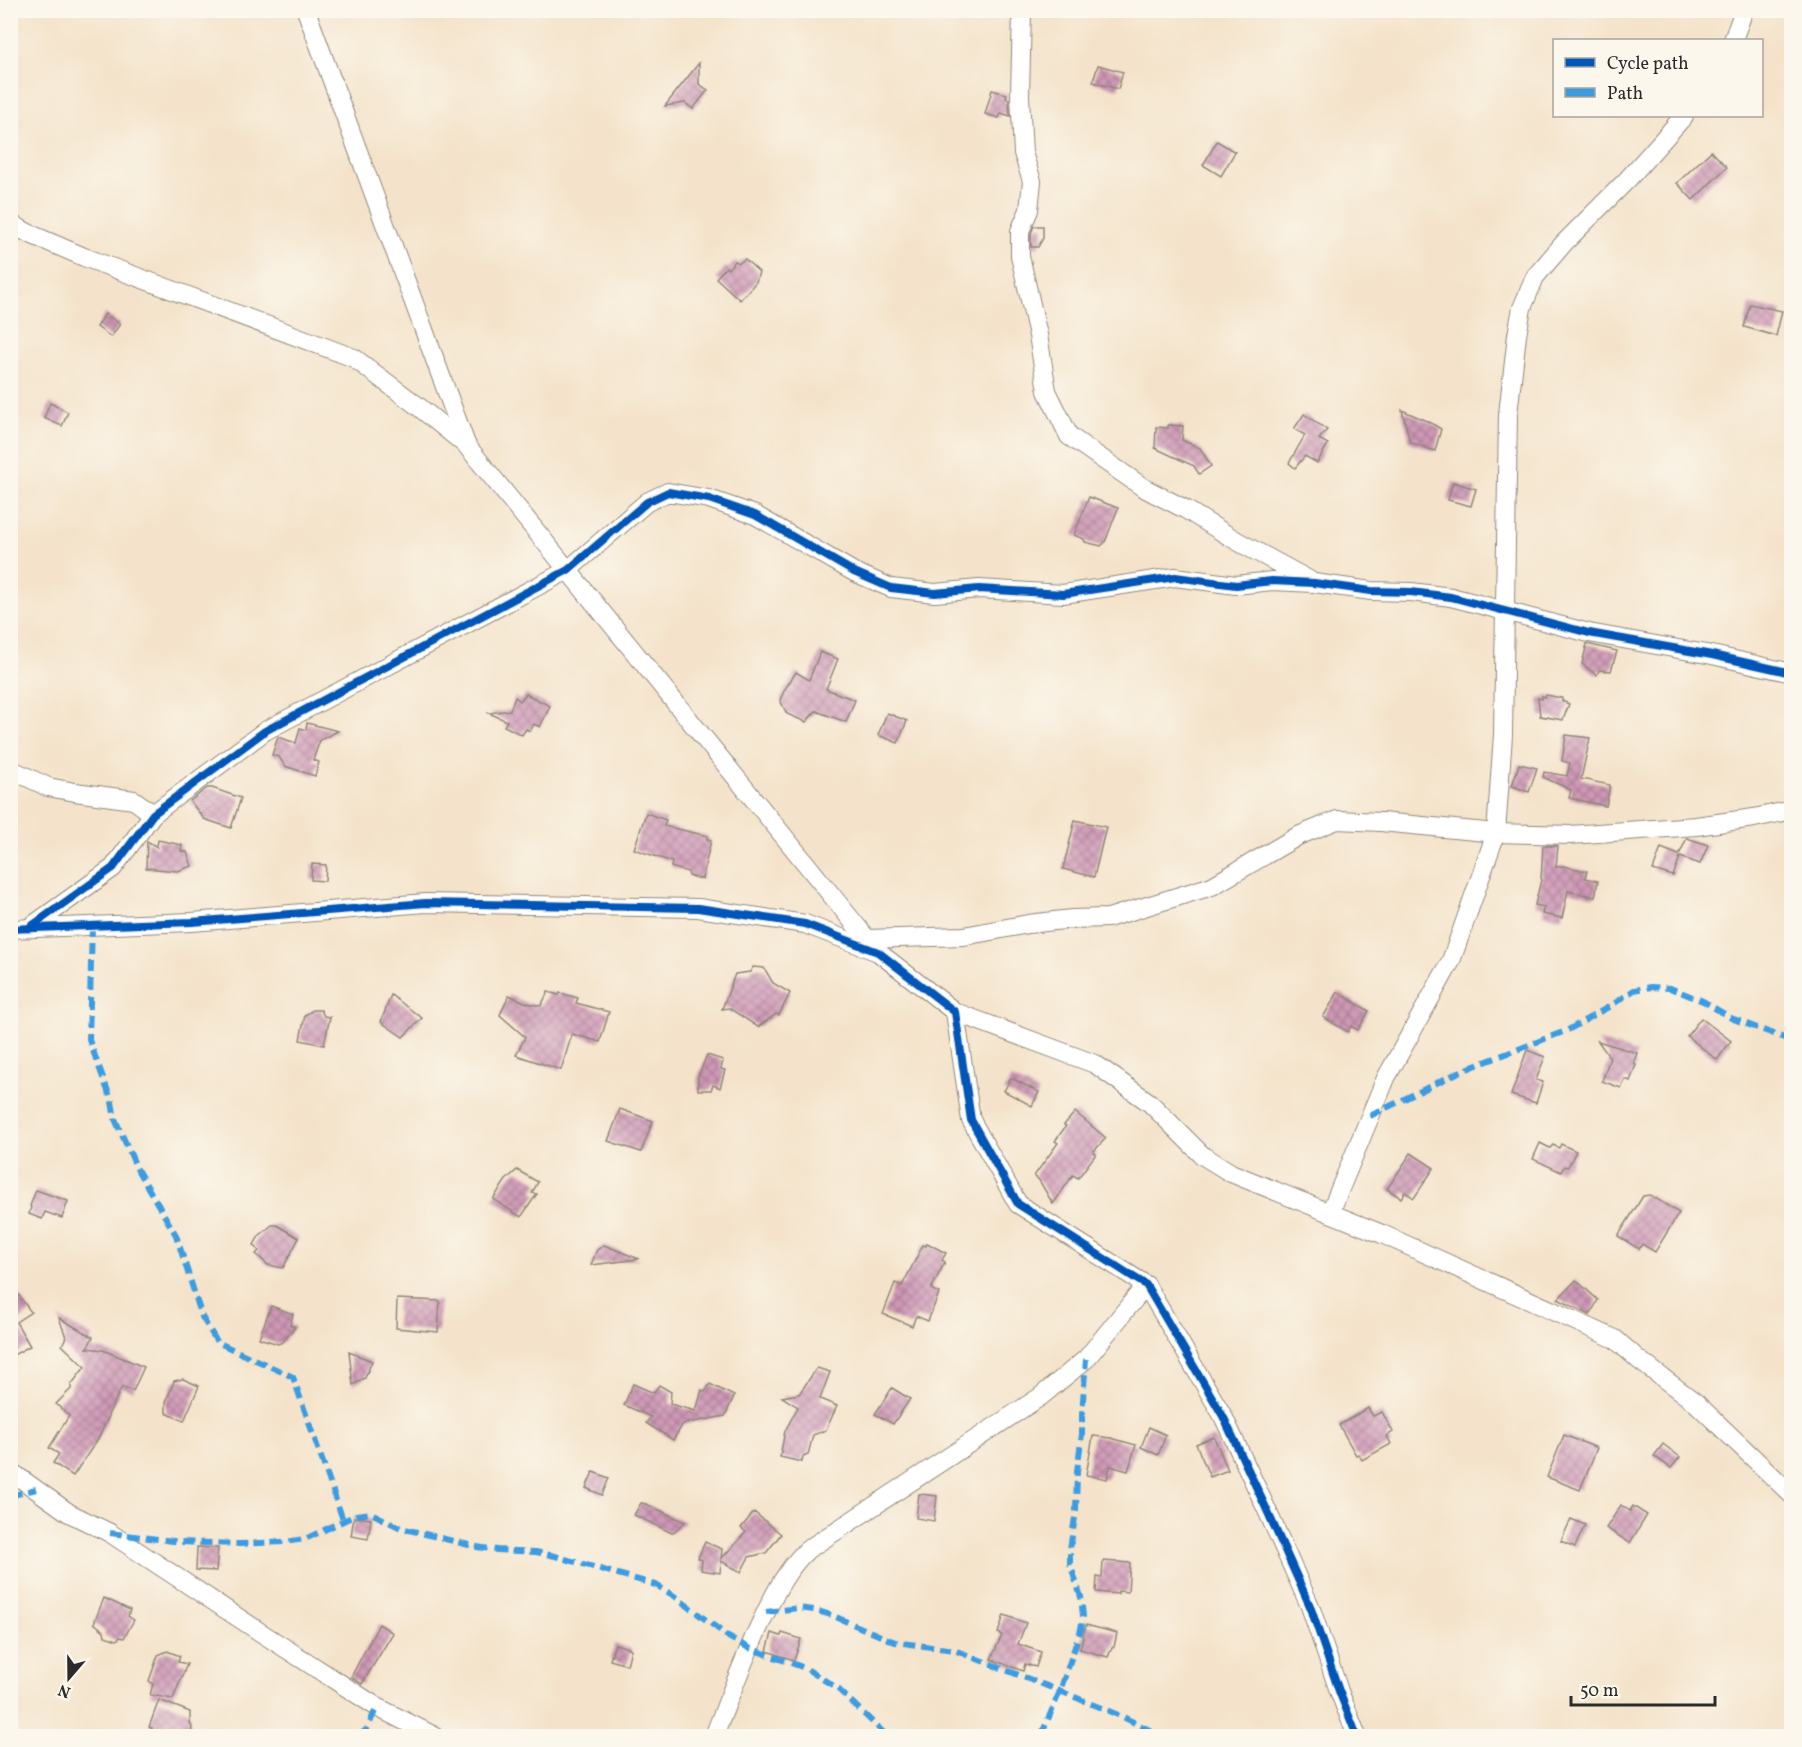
<svg xmlns="http://www.w3.org/2000/svg" width="1802" height="1747" font-family="Vollkorn,serif">
<defs>
<pattern id="building-cross-hatch" width="8" height="8" patternUnits="userSpaceOnUse" patternTransform="scale(1.5)"><rect width="8" height="8" fill="#cf98b6"/><path d="M0 0l8 8M0 8l8-8" fill="none" stroke="#a87c94"/></pattern>
</defs>
<rect width="100%" height="100%" fill="#fbf7ec"/>
<filter id="ink" filterUnits="userSpaceOnUse"><feTurbulence type="fractalNoise" baseFrequency=".0167" numOctaves="2"/><feDisplacementMap in="SourceGraphic" scale="12" xChannelSelector="R" yChannelSelector="G"/><feConvolveMatrix kernelMatrix="1 2 1 2 8 2 1 2 1" color-interpolation-filters="sRGB"/></filter>
<filter id="wash" filterUnits="userSpaceOnUse"><feTurbulence type="fractalNoise" baseFrequency=".008" numOctaves="4" result="noise"/><feDisplacementMap in="SourceGraphic" scale="24" xChannelSelector="R" yChannelSelector="G"/><feGaussianBlur stdDeviation="1.35" result="paint"/><feColorMatrix in="noise" values="0 0 0 0 0 0 0 0 0 0 0 0 0 0 0 0 0 1.4 0 .05"/><feComposite in="paint" operator="in"/></filter>
<g filter="url(#wash)">
<rect width="100%" height="100%" fill="#f4e3ca"/>
<g id="blocks">
<!-- building -->
<g fill="url(#building-cross-hatch)">
<path d="M699 63V84L708 90 693 109 685 103 665 106Z"/>
<path d="M1098 65 1123 72 1118 89 1093 82Z"/>
<path d="M992 90 1007 94 1006 98 1009 99 1010 116 1001 113 999 118 985 114Z"/>
<path d="M1217 141 1235 152 1221 176 1203 165Z"/>
<path d="M1711 151 1727 167 1693 200 1677 183Z"/>
<path d="M1034 226H1043V238L1038 247H1031V233Z"/>
<path d="M745 259 759 272 756 282 740 300 716 278 726 267 728 269 735 261 739 263Z"/>
<path d="M1750 304 1782 311 1776 336 1744 327Z"/>
<path d="M105 314 120 324 111 337 97 327Z"/>
<path d="M50 403 68 412 62 426 44 418Z"/>
<path d="M1402 410 1431 423 1441 429 1435 451 1410 442Z"/>
<path d="M1304 414 1327 430 1319 439 1328 444 1317 463 1305 456 1295 468 1289 463 1305 435 1294 429Z"/>
<path d="M1168 425 1183 426 1182 440 1200 448 1211 466 1199 474 1194 466 1155 448 1156 427 1168 428Z"/>
<path d="M1453 482 1476 489 1471 506 1448 500Z"/>
<path d="M1089 497 1118 508 1105 542 1101 546 1085 542 1084 539 1074 535Z"/>
<path d="M1587 644 1617 651 1611 671 1599 670 1597 675 1582 664Z"/>
<path d="M820 652 838 659 826 689 855 700 846 722 816 711 806 722 787 714 780 700 785 689 796 672 809 680Z"/>
<path d="M526 694 550 706 540 727 534 724 530 731 526 729 522 735 504 726 507 721 489 713 510 710 515 697 520 701Z"/>
<path d="M1546 695 1562 698V701L1569 704 1563 720 1540 716 1538 698 1542 699V696L1545 697Z"/>
<path d="M887 713 907 721 898 743 878 735Z"/>
<path d="M307 723 338 731 320 740 313 760 319 762 315 776 285 766 279 757 272 755 278 737 296 743 300 728 306 730Z"/>
<path d="M1566 735 1590 738 1581 779 1610 785 1606 806 1569 798 1571 790 1543 777 1544 772 1567 776 1570 763 1562 761Z"/>
<path d="M1519 764 1537 768 1529 792 1512 786Z"/>
<path d="M207 788H212L241 798 231 828 204 819 190 801Z"/>
<path d="M646 813 666 820 664 826 708 836 707 839 711 840 702 879 689 876 688 872 671 867 672 862 634 849Z"/>
<path d="M1075 820 1106 827 1094 877 1063 869Z"/>
<path d="M1687 838 1708 845 1700 864 1680 857 1673 876 1653 870 1661 848 1679 855Z"/>
<path d="M158 840 182 845 181 851 187 852 192 866 178 871 146 868 147 841 157 847Z"/>
<path d="M1543 846H1558L1556 867 1563 866 1587 871 1585 878 1598 881 1595 897 1568 891 1562 918 1542 914 1544 907 1535 905 1541 880Z"/>
<path d="M312 864 326 865 325 881 311 880Z"/>
<path d="M753 967 764 968 773 983 790 993 779 1015 776 1014 758 1027 729 1008 722 1009 735 974 750 972Z"/>
<path d="M548 992 559 995 560 993 578 998 576 1003 609 1012 600 1042 572 1034 561 1070 516 1055 525 1037 500 1015 509 995 527 1003 541 1006Z"/>
<path d="M1338 992 1369 1011 1358 1030 1351 1026 1348 1032 1323 1017Z"/>
<path d="M391 995 422 1018 403 1037 381 1022Z"/>
<path d="M313 1010H321L324 1016 330 1017 324 1045 300 1040 305 1015Z"/>
<path d="M1701 1018 1731 1041 1717 1060 1687 1036Z"/>
<path d="M1598 1041 1637 1053 1634 1062 1636 1065 1630 1081 1625 1079 1621 1088 1602 1081 1610 1058Z"/>
<path d="M1527 1050 1545 1057 1536 1080 1543 1082 1536 1103 1511 1095Z"/>
<path d="M707 1055 723 1060 721 1069 725 1070 720 1088 713 1085 711 1090H698V1077Z"/>
<path d="M1011 1078 1039 1092 1032 1106 1004 1091Z"/>
<path d="M620 1109 653 1121 641 1152 608 1141Z"/>
<path d="M1075 1112 1106 1138 1093 1152 1096 1154 1078 1178 1073 1175 1053 1204 1039 1180 1034 1176 1058 1143 1055 1141 1066 1126 1064 1125Z"/>
<path d="M1540 1143 1550 1148 1553 1145 1559 1148 1561 1144 1576 1151 1568 1167 1564 1166 1561 1172 1533 1159Z"/>
<path d="M1411 1153 1434 1168 1414 1198 1405 1192 1401 1198 1387 1189Z"/>
<path d="M517 1170 538 1182 532 1193 537 1194 521 1217 493 1199 506 1180Z"/>
<path d="M36 1190 68 1201 62 1218 45 1212 42 1219 29 1214 31 1207 30 1206Z"/>
<path d="M1650 1195 1679 1213 1655 1252 1642 1244 1639 1249 1618 1236 1643 1196Z"/>
<path d="M272 1225H277L299 1238 283 1268 268 1265 256 1254 259 1251 254 1245 259 1236Z"/>
<path d="M927 1243 946 1253 942 1260 945 1262 931 1289 939 1293 928 1321 916 1316 912 1326 883 1314 895 1283 902 1286 923 1245 926 1246Z"/>
<path d="M604 1245 639 1259 591 1265 597 1250Z"/>
<path d="M1576 1280 1598 1300 1590 1315 1558 1299Z"/>
<path d="M10 1283 31 1312 16 1322 30 1346 10 1357Z"/>
<path d="M397 1299 440 1301 438 1332 396 1328Z"/>
<path d="M271 1306 293 1314 290 1325 295 1327 283 1342 278 1344 259 1338Z"/>
<path d="M59 1318 93 1337 87 1348 103 1350 144 1367 133 1391 122 1387 108 1415 109 1416 98 1439 73 1476 53 1463 59 1454 49 1448 69 1416 56 1404 71 1389V1385L85 1367 62 1345 66 1337Z"/>
<path d="M349 1352 372 1361 365 1378 353 1385Z"/>
<path d="M817 1368 830 1372 820 1399 837 1406 826 1430 813 1435 808 1455 803 1457 802 1462 780 1457 785 1431 798 1407 782 1397 799 1394Z"/>
<path d="M183 1379 199 1386 184 1421 166 1413V1402L174 1381Z"/>
<path d="M633 1384 654 1393 659 1385 671 1392 670 1404 696 1411 702 1390 705 1392 710 1384 734 1396 725 1416 683 1424 673 1440 646 1423 651 1417 624 1405Z"/>
<path d="M892 1388 910 1399 893 1424 875 1414Z"/>
<path d="M1368 1408 1373 1416 1382 1412 1393 1432 1387 1436 1391 1444 1362 1460 1359 1454 1356 1455 1339 1425Z"/>
<path d="M1149 1427 1166 1435 1158 1455 1141 1447Z"/>
<path d="M1564 1435 1597 1448 1580 1490 1547 1477Z"/>
<path d="M1093 1436 1111 1438 1136 1445 1128 1471 1110 1466 1107 1479 1086 1475Z"/>
<path d="M1214 1437 1228 1470 1210 1477 1196 1444Z"/>
<path d="M1663 1444 1680 1457 1671 1468 1654 1456Z"/>
<path d="M593 1472 609 1478 602 1495 586 1488Z"/>
<path d="M919 1494 937 1496 934 1521 916 1518Z"/>
<path d="M641 1503 646 1504 685 1522 672 1533 634 1515Z"/>
<path d="M1621 1505 1630 1511 1633 1506 1647 1515 1630 1543 1606 1528Z"/>
<path d="M754 1512 781 1534 766 1553 749 1557 741 1572 721 1561 720 1573 701 1570 702 1560 698 1558 705 1542 722 1549 721 1559 746 1532 741 1528Z"/>
<path d="M354 1517 371 1519 368 1539 351 1536Z"/>
<path d="M1571 1519 1585 1525 1575 1547 1561 1541Z"/>
<path d="M197 1547 218 1548 216 1571 196 1570Z"/>
<path d="M1103 1561 1130 1563 1128 1592 1118 1591V1594L1096 1592 1097 1577 1102 1578Z"/>
<path d="M104 1598 130 1610 128 1616 134 1620 124 1638 120 1637 117 1640 105 1636 104 1631 94 1623Z"/>
<path d="M1004 1615 1026 1623 1018 1644 1041 1652 1036 1667 1025 1664 1023 1671 991 1659 1002 1635 998 1633Z"/>
<path d="M379 1624 393 1633 362 1684 351 1677Z"/>
<path d="M1086 1625 1117 1633 1114 1647H1112L1108 1657 1080 1649Z"/>
<path d="M772 1633 781 1636 782 1633 801 1639 794 1660 767 1651Z"/>
<path d="M615 1644 631 1649 627 1665 610 1660Z"/>
<path d="M167 1651 180 1656 178 1662 187 1664 173 1699 150 1695 153 1684 149 1681 158 1655Z"/>
<path d="M159 1700 190 1712V1723L192 1727 191 1737H148L152 1728 149 1727Z"/>
</g>
</g>
</g>
<g filter="url(#ink)">
<use href="#blocks" fill-opacity="0" stroke="#90877a" stroke-width="1.5"/>
<g fill="none" stroke-linecap="round" stroke-linejoin="round">
<defs>
<g id="street">
<path d="M306 10 466 444"/>
<path d="M1022 10 1020 96 1023 153 1032 181 1029 210 1020 231V256L1038 335 1047 391 1069 436 1144 488 1185 509 1237 541 1309 580"/>
<path d="M1733 40 1744 10"/>
<path d="M10 223 28 233 84 257 354 358 419 407 467 446 876 950"/>
<path d="M10 769 48 787 75 792 134 800 153 814"/>
<path d="M29 928 113 868 153 814 265 731 568 570 647 502 668 492 709 499 755 515 854 572 891 588 935 593 979 589 1063 594 1175 577 1236 585 1272 581 1314 583 1371 591 1411 592 1451 597 1589 633 1712 655 1792 673"/>
<path d="M10 929 192 922 426 903 698 908 805 924 878 952 955 1012 971 1120 1018 1204 1146 1285 1223 1416 1266 1508 1310 1606 1339 1691 1357 1736"/>
<path d="M867 939 964 936 1028 924 1072 919 1108 918 1212 886 1298 836 1337 820 1381 822 1496 833 1570 835 1696 826 1754 818 1792 810"/>
<path d="M955 1012 1095 1064 1150 1103 1202 1155 1231 1173 1382 1234 1615 1339 1639 1360 1696 1403 1792 1495"/>
<path d="M1330 1213 1386 1078 1451 961 1496 833 1503 735 1508 414 1517 335 1522 308 1535 277 1564 243 1627 180 1684 116"/>
<path d="M10 1471 69 1513 110 1533 263 1634 377 1707 434 1736"/>
<path d="M714 1736C730 1696 745 1655 764 1616 776 1591 787 1569 807 1550L1040 1397 1086 1359 1146 1285"/>
</g>
</defs>
<!-- street casing -->
<use href="#street" stroke="#90877a" stroke-width="20"/>
<!-- street -->
<use href="#street" stroke="#fff" stroke-width="18"/>
<!-- quiet -->
<g stroke="#3d9ce1" stroke-width="6" stroke-dasharray="12 6" stroke-linecap="butt">
<path d="M92 925 89 1040 112 1102 115 1119 138 1171 176 1235 202 1317 217 1342 293 1377 343 1520"/>
<path d="M1370 1116 1459 1072 1568 1030 1612 1005 1634 990 1651 987 1670 988 1703 1001 1731 1018 1792 1041"/>
<path d="M1787 1492 1792 1486"/>
<path d="M10 1496 36 1489"/>
<path d="M110 1533 181 1542 239 1544 285 1542 305 1539 356 1515 371 1513 401 1528 477 1547 497 1550 536 1552 555 1556 656 1585 676 1597 730 1638 749 1648 805 1668 837 1688 887 1736"/>
<path d="M766 1612 799 1608 814 1610 831 1615 895 1642 954 1650 1060 1691 1123 1717 1162 1736"/>
<path d="M359 1736 367 1729 377 1707"/>
<path d="M1041 1736 1060 1691 1081 1629 1083 1616 1081 1597 1070 1564V1549L1076 1511 1077 1471 1082 1434V1414L1086 1359"/>
</g>
<defs>
<g id="cycleway">
<path d="M29 928 113 868 153 814 265 731 568 570 647 502 668 492 709 499 755 515 854 572 891 588 935 593 979 589 1063 594 1175 577 1236 585 1272 581 1314 583 1371 591 1411 592 1451 597 1589 633 1712 655 1792 673"/>
<path d="M10 929 192 922 426 903 698 908 805 924 878 952 955 1012 971 1120 1018 1204 1146 1285 1223 1416 1266 1508 1310 1606 1339 1691 1357 1736"/>
</g>
</defs>
<!-- cycleway casing -->
<use href="#cycleway" stroke="#fbf7ec" stroke-width="11"/>
<!-- cycleway -->
<use href="#cycleway" stroke="#0057b8" stroke-width="8"/>
</g>
</g>
<!-- margin -->
<rect width="1802" height="1747" fill="none" stroke="#fbf7ec" stroke-width="36"/>
<!-- legend -->
<rect x="1553" y="39" width="210" height="78" fill="#fbf7ec" stroke="#a8a59f" stroke-width="1.5"/>
<rect x="1565" y="58" width="30" height="9" fill="#0057b8" stroke="#a8a59f" stroke-width="1.5"/>
<text x="1607" y="69" font-size="18" fill="#2b2b2b">Cycle path</text>
<rect x="1565" y="88" width="30" height="9" fill="#3d9ce1" stroke="#a8a59f" stroke-width="1.5"/>
<text x="1607" y="99" font-size="18" fill="#2b2b2b">Path</text>
<!-- north arrow -->
<g transform="translate(69 1678) rotate(200)" stroke="#fbf7ec" stroke-width="4.5" paint-order="stroke">
<path d="M0-4.5L10 22L0 15L-10 22Z" fill="#2b2b2b"/>
<text y="-9" font-size="16" font-weight="bold" text-anchor="middle" fill="#2b2b2b">N</text>
</g>
<!-- scale -->
<path d="M1571 1696v9h144v-9" fill="none" stroke="#2b2b2b" stroke-width="3"/>
<text x="1580" y="1696" font-size="18" fill="#2b2b2b" stroke="#fbf7ec" stroke-width="4.5" paint-order="stroke">50 m</text>
</svg>
